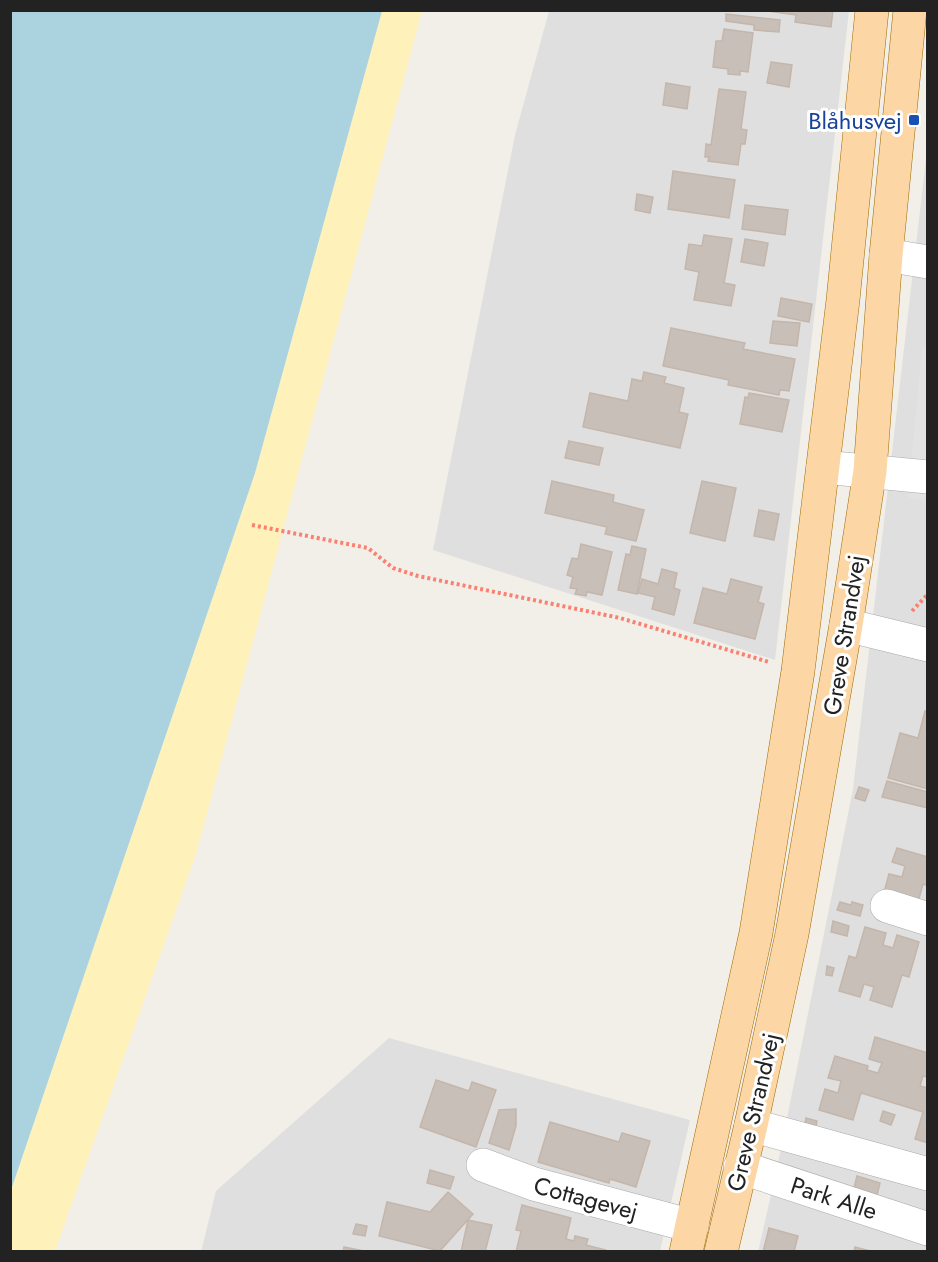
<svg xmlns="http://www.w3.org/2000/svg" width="938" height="1262" font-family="Jost,sans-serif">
<rect width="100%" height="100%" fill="#f2efe9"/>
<!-- residential -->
<g fill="#e0dfdf">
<path d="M549 11H849L775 660 433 550 515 135Z"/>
<path d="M927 150V1251L758 1252 777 1168 853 789Z"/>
<path d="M389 1038 690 1120 660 1251 201 1252 216 1191Z"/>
</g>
<!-- sand -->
<path fill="#fff1ba" d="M382 11H422L196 854 55 1251 11 1252V1190L255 473Z"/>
<!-- parking -->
<path fill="#e2e2e2" d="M922 347 928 348 927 501 908 497Z"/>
<!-- water -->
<path fill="#aad3df" d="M11 10 382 11 255 473 11 1190Z"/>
<!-- building -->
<g fill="#c7bfb8" stroke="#c4b6ab" stroke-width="1.5">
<path d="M761 10H833L831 27 795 22 796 15Z"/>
<path d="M726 14 780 20 779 32 754 30V25L726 21Z"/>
<path d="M724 29 753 33 748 72 740 71V75L728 74V69L713 67 716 41H722Z"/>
<path d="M771 62 792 65 789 87 767 83Z"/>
<path d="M666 83 690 87 687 109 663 105Z"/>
<path d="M719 89 746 92 741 129 747 130 745 144H741L738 165 708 161 709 157H705L706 144 711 145Z"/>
<path d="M673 171 735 180 729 218 668 209Z"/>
<path d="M637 194 653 197 650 213 635 210Z"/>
<path d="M745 205 788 210 785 235 742 229Z"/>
<path d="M704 235 732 239 724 283 735 285 731 306 694 300 699 272 685 269 689 244 702 246Z"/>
<path d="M745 239 768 243 764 266 741 262Z"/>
<path d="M781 298 812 304 809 322 778 316Z"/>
<path d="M773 321 800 323 797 346 770 343Z"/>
<path d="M671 328 745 343 743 349 795 359 789 391 780 390 779 395 728 385 729 380 663 366Z"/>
<path d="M644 372 666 377 664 383 684 388 679 412 688 414 680 448 583 427 590 393 628 401 632 379 642 381Z"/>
<path d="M749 393 789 400 782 432 740 424 745 397 748 398Z"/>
<path d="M569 441 603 448 599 465 565 458Z"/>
<path d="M552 481 614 495 613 502 644 510 636 541 605 534 607 527 545 513Z"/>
<path d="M702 481 736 488 725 541 690 533Z"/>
<path d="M759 510 779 514 774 540 754 536Z"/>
<path d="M581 544 612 552 602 595 587 592 586 596 575 594 577 589 570 588 573 577 567 575 572 558 578 559Z"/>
<path d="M632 546 646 549 637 594 618 590 626 554 630 555Z"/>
<path d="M662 569 677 573 674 588 680 590 674 615 652 609 655 597 638 593 642 579 658 584Z"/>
<path d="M731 579 762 587 758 602 764 604 755 639 694 623 703 588 727 594Z"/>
<path d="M925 711 928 712V789L888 778 900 733 918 738Z"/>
<path d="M887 781 928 792V808L882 797Z"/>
<path d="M859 787 869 790 865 801 855 798Z"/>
<path d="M897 848 928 857V886L923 884 917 906 883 896 889 874 902 877 905 866 892 862Z"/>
<path d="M840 902 851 905 852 902 863 905 860 916 837 910Z"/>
<path d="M833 921 849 926 847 936 831 932Z"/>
<path d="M865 927 886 933 883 945 893 948 897 935 919 942 909 977 902 975 892 1007 870 1000 874 987 864 984 860 997 839 991 849 956 856 958Z"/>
<path d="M827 966 834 968 832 976 826 975Z"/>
<path d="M875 1037 928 1053V1077L923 1076 920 1086 928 1088V1143L915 1139 923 1112 861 1093 853 1120 819 1110 825 1089 838 1093 841 1081 828 1078 835 1056 868 1066 867 1070 878 1073 882 1063 869 1059Z"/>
<path d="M436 1080 469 1091 472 1082 496 1090 476 1147 420 1127Z"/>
<path d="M516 1109V1126L509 1150 489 1143 499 1110Z"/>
<path d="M883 1111 895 1115 891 1125 880 1121Z"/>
<path d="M806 1118 817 1121 816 1126 805 1123Z"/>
<path d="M550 1122 619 1142 622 1133 650 1141 636 1187 610 1179 609 1183 538 1162Z"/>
<path d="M430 1170 454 1177 450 1189 427 1183Z"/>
<path d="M857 1176 880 1183 877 1195 854 1188Z"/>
<path d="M448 1192 473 1214 440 1251 379 1236 387 1202 430 1212Z"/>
<path d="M522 1205 571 1218 566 1239 574 1241 575 1236 588 1239 586 1245 606 1250V1252H516L521 1231 516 1230Z"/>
<path d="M468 1220 492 1225 485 1252H461Z"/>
<path d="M356 1224 367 1226 365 1236 353 1234Z"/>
<path d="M769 1228 798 1236 794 1252H763Z"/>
<path d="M344 1247 369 1252H343Z"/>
<path d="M855 1247 874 1252H854Z"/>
</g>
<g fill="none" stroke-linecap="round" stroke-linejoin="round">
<defs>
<g id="minor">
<path d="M886 255 928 262"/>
<path d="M823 467 928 477"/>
<path d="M846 625 928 645"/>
<path d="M887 906 928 919"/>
<path d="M751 1125 928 1174"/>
<path d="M483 1165 534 1184 692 1226"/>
<path d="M740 1167 928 1229"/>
</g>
<g id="major">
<path d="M686 1252 756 933 798 671 843 300 872 10"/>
<path d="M721 1252 751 1125 792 934 846 625 870 471 886 255 910 10"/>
</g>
</defs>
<!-- minor casing -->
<use href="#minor" stroke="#a9a9a9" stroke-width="34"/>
<!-- major casing -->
<use href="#major" stroke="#a06b00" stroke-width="34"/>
<!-- path -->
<g stroke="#fa8072" stroke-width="4" stroke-dasharray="3 3" stroke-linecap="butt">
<path d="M252 525 368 548 393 568 418 576 620 618 769 662"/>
<path d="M912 611 928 594"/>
</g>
<!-- minor -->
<use href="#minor" stroke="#fff" stroke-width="33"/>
<!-- major -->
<use href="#major" stroke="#fcd6a4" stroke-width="33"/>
</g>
<!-- markers -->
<rect fill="#1a4fb4" stroke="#fff" stroke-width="2" x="908" y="114" width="12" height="12" rx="3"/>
<g text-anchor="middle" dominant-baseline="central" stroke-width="6" stroke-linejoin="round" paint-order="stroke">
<!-- transit labels -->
<g font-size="24" fill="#164399" stroke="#fff" text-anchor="end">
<text x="902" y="120">Blåhusvej</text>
</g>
<!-- street labels -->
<g font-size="24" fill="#222" stroke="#fff">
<text transform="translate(844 635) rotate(-81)">Greve Strandvej</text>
<text transform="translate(753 1112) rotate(-77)">Greve Strandvej</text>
<text transform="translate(586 1198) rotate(15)">Cottagevej</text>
<text transform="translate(834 1198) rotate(18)">Park Alle</text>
</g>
</g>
<!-- border -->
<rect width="938" height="1262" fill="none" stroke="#222222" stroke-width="24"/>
</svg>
